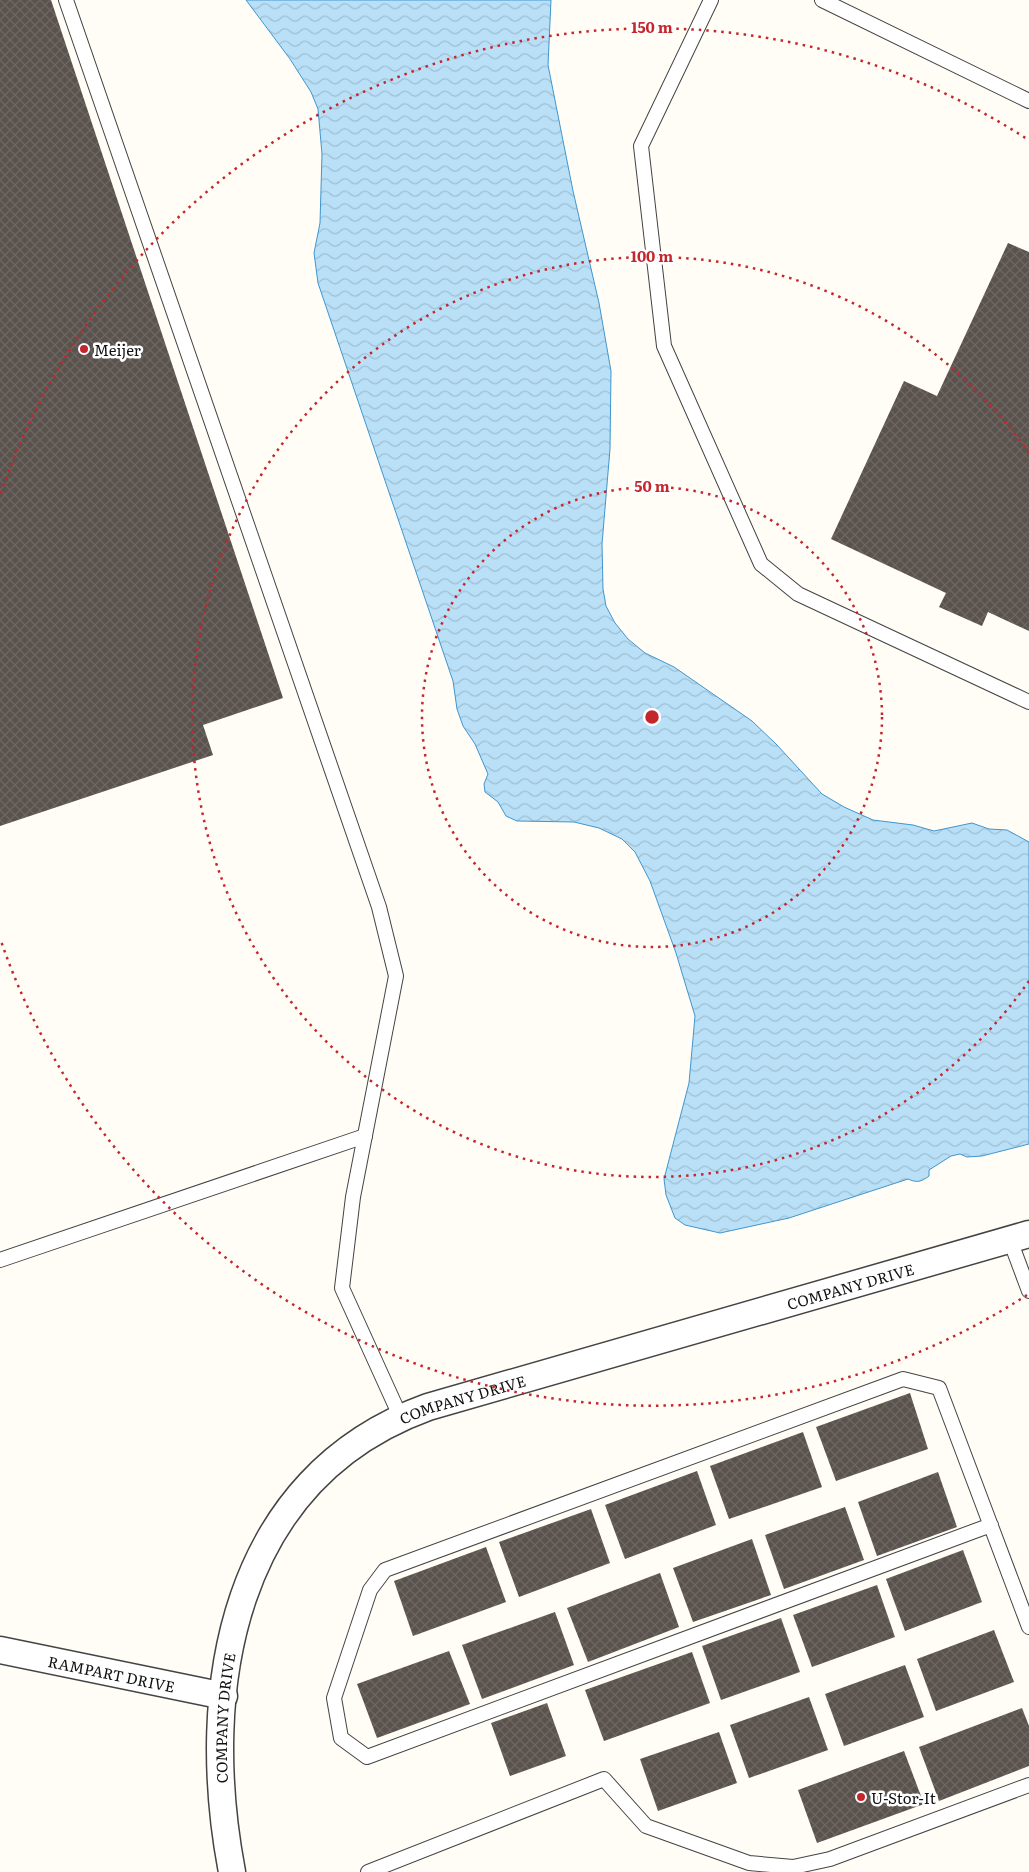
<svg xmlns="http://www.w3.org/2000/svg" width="1029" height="1872" font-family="Literata,serif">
<defs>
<pattern id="water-waves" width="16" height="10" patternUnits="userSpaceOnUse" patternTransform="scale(1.25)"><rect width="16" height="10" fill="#b9e0f7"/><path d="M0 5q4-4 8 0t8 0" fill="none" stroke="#9ebfd3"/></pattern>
<pattern id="building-cross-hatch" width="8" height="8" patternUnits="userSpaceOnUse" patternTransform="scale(1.25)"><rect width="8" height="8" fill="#5a524d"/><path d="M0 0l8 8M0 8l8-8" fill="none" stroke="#6d6662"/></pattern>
</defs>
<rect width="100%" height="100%" fill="#fffdf5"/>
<!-- water -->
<path fill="url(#water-waves)" stroke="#3f96cf" d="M246 0H551L548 65 573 191 599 303 611 371 610 449 602 544 603 589 606 606 615 623 628 639 645 653 674 667 752 721 777 745 822 794 844 807 873 820 913 825 934 831 972 823 989 829 1007 830 1029 842V1144L982 1156 967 1157 960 1154 951 1156 929 1170V1176C921 1182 917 1183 908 1179L789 1218 720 1233 685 1225 675 1218 666 1195 664 1179 689 1083 695 1016 676 953 650 881 635 852 622 839 599 828 574 822 517 821 506 816 498 802 485 792 484 784 488 774 475 744 463 726 457 709 453 681 318 283 314 253 320 223 322 154 318 109 311 92 290 59Z"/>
<!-- building -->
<g fill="url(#building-cross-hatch)">
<path d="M0 0H51L283 698 203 725 213 755 0 826Z"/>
<path d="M1008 243 1029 252V631L988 612 982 626 939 607 946 593 831 539 904 381 937 396Z"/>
<path d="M910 1393 928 1449 836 1481 816 1427Z"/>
<path d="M803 1432 822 1487 729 1519 710 1466Z"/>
<path d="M697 1471 716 1525 625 1559 605 1505Z"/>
<path d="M938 1472 957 1527 877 1556 858 1502Z"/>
<path d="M845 1507 864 1560 784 1589 765 1535Z"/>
<path d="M591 1509 610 1563 519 1597 499 1542Z"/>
<path d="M752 1539 771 1595 693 1622 673 1568Z"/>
<path d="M486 1547 506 1602 413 1636 394 1581Z"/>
<path d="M963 1550 982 1602 905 1631 886 1579Z"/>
<path d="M660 1573 679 1627 588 1662 567 1608Z"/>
<path d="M877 1585 895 1637 812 1667 793 1615Z"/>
<path d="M555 1612 574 1665 482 1699 462 1645Z"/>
<path d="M781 1618 800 1672 721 1700 702 1646Z"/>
<path d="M994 1630 1014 1682 936 1711 917 1659Z"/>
<path d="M449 1651 470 1704 377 1738 357 1684Z"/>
<path d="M692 1652 710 1703 604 1741 585 1690Z"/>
<path d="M905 1665 924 1717 844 1746 825 1694Z"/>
<path d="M809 1697 828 1750 749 1778 730 1725Z"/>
<path d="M547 1703 566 1756 510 1776 491 1723Z"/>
<path d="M1022 1708 1029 1726V1766L939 1801 919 1747Z"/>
<path d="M719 1732 737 1783 658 1811 640 1759Z"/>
<path d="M904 1751 924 1804 817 1843 798 1790Z"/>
</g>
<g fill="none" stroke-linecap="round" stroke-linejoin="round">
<defs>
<g id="service">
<path d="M66 0 379 907 396 976 353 1197 342 1288 401 1418"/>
<path d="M711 0 641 146 664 346 761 564 798 594 1029 702"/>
<path d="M822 0 1029 101"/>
<path d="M1010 1240 1029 1291"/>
<path d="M0 1260 365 1136"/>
<path d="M991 1525 367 1757 341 1738 334 1698 370 1590 385 1570 903 1379 939 1388 1029 1627"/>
<path d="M368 1872 604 1779 646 1826 749 1863 793 1867 830 1859 1029 1785"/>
</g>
<g id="minor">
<path id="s1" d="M0 1650 224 1696"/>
<path id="s2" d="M232 1872C197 1688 232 1478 428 1407L1029 1234"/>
</g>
</defs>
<!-- service casing -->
<use href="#service" stroke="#444" stroke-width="16"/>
<!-- minor casing -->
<use href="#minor" stroke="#444" stroke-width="29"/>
<!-- service -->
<use href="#service" stroke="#fff" stroke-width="14"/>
<!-- minor -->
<use href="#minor" stroke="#fff" stroke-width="26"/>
</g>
<!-- distance rings -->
<g fill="none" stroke="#c4262e" stroke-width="2.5" stroke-dasharray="2.5 5">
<circle cx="652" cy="717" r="230"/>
<path d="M1029 981A460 460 0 1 1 1029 453"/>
<path d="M1027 1295A689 689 0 0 1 1 941M1 493A689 689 0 0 1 1027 139"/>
</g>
<!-- markers -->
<g fill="#c4262e" stroke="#fff" stroke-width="2">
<circle cx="84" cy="349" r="5"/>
<circle cx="861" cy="1797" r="5"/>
</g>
<g text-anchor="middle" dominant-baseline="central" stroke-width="5" stroke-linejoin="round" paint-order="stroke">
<!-- poi labels -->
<g font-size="15" fill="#111" stroke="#fff" text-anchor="start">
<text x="94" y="349">Meijer</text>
<text x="871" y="1797">U-Stor-It</text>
</g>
<!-- street labels -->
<g font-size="15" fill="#111" stroke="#fff">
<text stroke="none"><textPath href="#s2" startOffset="992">COMPANY DRIVE</textPath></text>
<text stroke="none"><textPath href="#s2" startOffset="588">COMPANY DRIVE</textPath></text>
<text stroke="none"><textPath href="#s1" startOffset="114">RAMPART DRIVE</textPath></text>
<text stroke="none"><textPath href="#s2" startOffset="155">COMPANY DRIVE</textPath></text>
</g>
</g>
<circle cx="652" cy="717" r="8" fill="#c4262e" stroke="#fff" stroke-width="2.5"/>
<g font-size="15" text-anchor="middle" font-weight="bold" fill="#c4262e" stroke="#fff" stroke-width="5" stroke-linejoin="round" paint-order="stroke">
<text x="652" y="33">150 m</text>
<text x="652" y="262">100 m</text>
<text x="652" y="492">50 m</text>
</g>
</svg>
